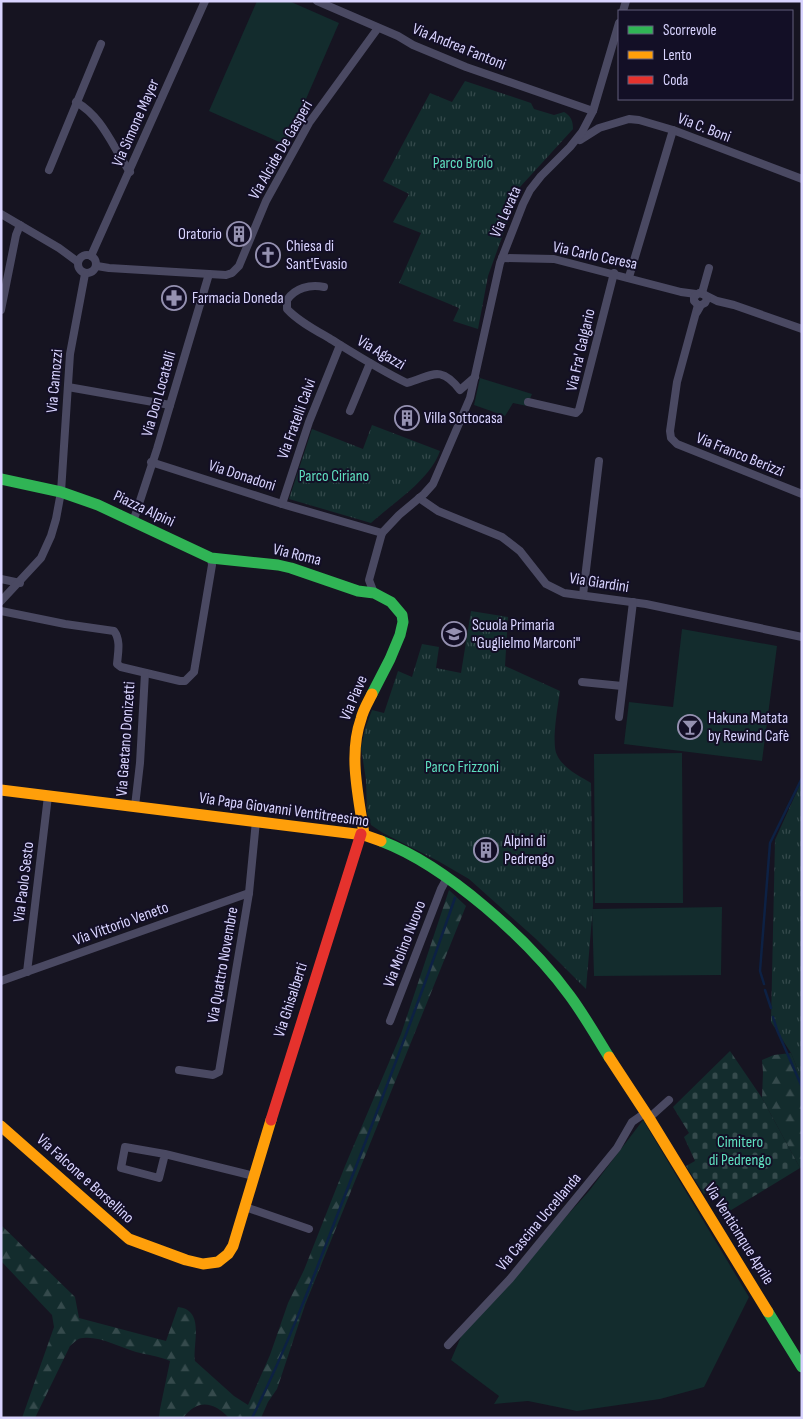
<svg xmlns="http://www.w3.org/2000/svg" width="803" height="1419" font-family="'Sofia Sans Condensed',sans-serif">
<defs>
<pattern id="forest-firs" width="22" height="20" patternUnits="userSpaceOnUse" patternTransform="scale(1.25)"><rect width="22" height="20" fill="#132c2d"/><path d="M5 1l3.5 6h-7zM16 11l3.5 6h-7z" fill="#354a4c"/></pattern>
<pattern id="cemetery-stones" width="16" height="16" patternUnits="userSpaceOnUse" patternTransform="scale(1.25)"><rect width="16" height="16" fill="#132c2d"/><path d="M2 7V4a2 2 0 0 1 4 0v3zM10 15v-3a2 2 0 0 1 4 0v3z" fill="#354a4c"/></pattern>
<pattern id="park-tufts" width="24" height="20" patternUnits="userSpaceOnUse" patternTransform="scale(1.25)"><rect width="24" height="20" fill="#132c2d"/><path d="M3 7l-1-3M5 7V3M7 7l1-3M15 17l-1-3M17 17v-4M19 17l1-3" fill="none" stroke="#354a4c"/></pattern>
</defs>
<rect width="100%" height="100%" fill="#161421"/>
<!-- grass -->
<g fill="#132c2d">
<path d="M257 1H289L339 23 286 145 209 111Z"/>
<path d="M480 378 532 394 527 406 513 403 505 416 474 405Z"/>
<path d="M682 629 777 646 762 761 624 744 629 702 673 707Z"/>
<path d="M682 753 683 903H595L594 754Z"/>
<path d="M722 907 721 975 594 976 592 909Z"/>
<path d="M643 1120 749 1297 704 1387 660 1399 577 1411 528 1401 494 1404 499 1396 451 1360 463 1332 589 1191Z"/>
</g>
<!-- forest -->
<g fill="url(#forest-firs)">
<path d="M449 890 466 906 305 1305 277 1389 268 1402 261 1418H229C214 1402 198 1398 183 1418H159L160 1409 170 1361C159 1356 147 1355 136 1352 119 1347 100 1336 83 1338 77 1338 74 1343 70 1346L35 1418H22L54 1327 52 1315 1 1261V1225L75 1297 79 1318 166 1341 178 1307C206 1310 192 1345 195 1361L234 1396 248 1405 270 1355 288 1303 304 1270 345 1166 401 1034Z"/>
<path d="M791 1053 802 1080V1167L800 1168 762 1098 763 1072 762 1060 774 1055Z"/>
</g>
<!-- cemetery -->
<path fill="url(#cemetery-stones)" d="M730 1051 762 1098 800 1168 728 1212 714 1189 704 1194 686 1166 695 1161 684 1137 689 1133 673 1107Z"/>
<!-- park -->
<g fill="url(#park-tufts)">
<path d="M465 81 531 103 534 109 554 115 564 112C571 116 573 121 573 129L520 187 488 276 478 329 453 321 459 308 399 283 421 233 393 222 409 194 383 181 430 93 452 102Z"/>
<path d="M372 425 440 451C430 480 393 503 371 523L289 499 312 429 363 449Z"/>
<path d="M471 611 508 617 505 666 560 691C558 705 551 744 557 755 563 768 579 776 591 783L593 906 586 989 536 939 469 879 438 861 383 833 371 825 367 813 366 780 361 748 365 729 372 710 384 713 398 671 412 677 422 644 439 647 436 668 461 673Z"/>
<path d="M802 780V1080L791 1053 771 1022 775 840Z"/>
</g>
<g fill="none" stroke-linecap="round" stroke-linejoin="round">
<!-- stream -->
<g stroke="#0d2144" stroke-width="2.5">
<path d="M764 984 760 971 770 843 802 778"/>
<path d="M765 990 771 1008"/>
<path d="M773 1017 777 1030 802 1087"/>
<path d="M252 1418C286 1350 313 1279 340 1208 380 1105 419 1002 455 898"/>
</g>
<!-- street -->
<g stroke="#4a4962" stroke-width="8">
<path d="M317 1 398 36 413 45 466 67 593 111"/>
<path d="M623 11 626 1"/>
<path d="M76 102C103 117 113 148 130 172"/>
<path d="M580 140 599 128 629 119 639 120 673 130 802 179"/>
<path d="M49 170 101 44"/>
<path d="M1 214 59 248 78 262"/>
<circle cx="87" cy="264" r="9"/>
<path d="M91 256 205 1"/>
<path d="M502 258 554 259 681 292 696 294"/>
<path d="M97 266 109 268 226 275 232 273 239 266 266 201 309 123 378 28"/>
<path d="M629 277 673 130"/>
<path d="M324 287C310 284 295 288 287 300V309C298 321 315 330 329 338 355 354 380 370 407 383 432 376 440 364 460 390L475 377"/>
<path d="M702 293 709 268"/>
<path d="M705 295 717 301 734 305 802 329"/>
<path d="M698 305 677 382 670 431 671 438 677 444 802 494"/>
<path d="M1 310 16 235 20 225"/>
<path d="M697 312 701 305 705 303 707 299 705 295 699 293 694 297V301L698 305H701"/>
<path d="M68 387 170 405"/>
<path d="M528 402 576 413 579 410 614 273"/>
<path d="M350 411 370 363"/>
<path d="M151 462 282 504 382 533"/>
<path d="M419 498 438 511 502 537 520 551 546 584 564 593 646 604 802 637"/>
<path d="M282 504 309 422 340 345"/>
<path d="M133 522 157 449 209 274"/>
<path d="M382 533 399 515 424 494 433 484 470 398 500 263 523 204 530 190 541 176 570 147 582 132 593 111 619 23"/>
<path d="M1 579 20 583"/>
<path d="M374 593 369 580 382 533"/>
<path d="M583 595 599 461"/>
<path d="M1 601 41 558 51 536 56 519 61 492 70 354 85 274"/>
<path d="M1 611 65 624 114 631C121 640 118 653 117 664L121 667 180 681H185L194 672 212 565 211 558"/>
<path d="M582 682 622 686"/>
<path d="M619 717 633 602"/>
<path d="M135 806 140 763 145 673"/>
<path d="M27 972 48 796"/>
<path d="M1 981 249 893"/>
<path d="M390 1021 441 889 447 878"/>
<path d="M179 1070 213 1075 219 1072 249 893 256 821"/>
<path d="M649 1118 669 1100"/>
<path d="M165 1154 125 1147 121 1168 159 1178 165 1154 254 1176"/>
<path d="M245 1207 309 1229"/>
<path d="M448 1345 510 1279 617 1148 632 1122 645 1113"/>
</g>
<!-- fast -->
<g stroke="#30b455" stroke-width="11">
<path d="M1 479 61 492 98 505 211 558 278 565 291 568 358 591 374 593 391 602 402 615 403 622 400 635 390 659 372 694"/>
<path d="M381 841C447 866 529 940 570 996 584 1015 596 1036 609 1057"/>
<path d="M768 1312 802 1367"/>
</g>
<!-- slow -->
<g stroke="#ff9f0a" stroke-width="11">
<path d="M1 790 364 835 381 841"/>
<path d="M364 835C359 797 348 756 361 719 363 710 368 702 372 694"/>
<path d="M609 1057 649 1118 768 1312"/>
<path d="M1 1126 129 1239 186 1260 203 1264 218 1262 228 1254 233 1246 271 1120"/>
</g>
<!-- jam -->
<path stroke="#e5322d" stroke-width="11" d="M271 1120 361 834"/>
</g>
<!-- icons -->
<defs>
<symbol id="building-ring" viewBox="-11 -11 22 22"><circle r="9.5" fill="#130f26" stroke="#9591b1" stroke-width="1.5"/><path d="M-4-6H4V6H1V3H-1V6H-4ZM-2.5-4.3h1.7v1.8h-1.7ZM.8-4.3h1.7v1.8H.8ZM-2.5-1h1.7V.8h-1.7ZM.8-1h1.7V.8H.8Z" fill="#9591b1"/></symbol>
<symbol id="church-ring" viewBox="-11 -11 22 22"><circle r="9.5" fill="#130f26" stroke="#9591b1" stroke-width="1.5"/><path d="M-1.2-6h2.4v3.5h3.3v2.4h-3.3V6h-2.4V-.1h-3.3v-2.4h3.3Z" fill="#9591b1"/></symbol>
<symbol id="pharmacy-ring" viewBox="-11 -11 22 22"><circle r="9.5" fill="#130f26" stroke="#9591b1" stroke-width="1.5"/><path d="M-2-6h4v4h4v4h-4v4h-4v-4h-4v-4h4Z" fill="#9591b1"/></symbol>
<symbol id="school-ring" viewBox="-11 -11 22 22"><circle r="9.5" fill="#130f26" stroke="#9591b1" stroke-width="1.5"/><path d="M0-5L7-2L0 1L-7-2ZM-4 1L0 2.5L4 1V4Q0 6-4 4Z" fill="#9591b1"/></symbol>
<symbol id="bar-ring" viewBox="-11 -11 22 22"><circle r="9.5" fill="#130f26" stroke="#9591b1" stroke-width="1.5"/><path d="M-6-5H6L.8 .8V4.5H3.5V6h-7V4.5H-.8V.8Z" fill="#9591b1"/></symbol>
</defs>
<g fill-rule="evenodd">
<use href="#building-ring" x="225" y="220" width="28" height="28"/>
<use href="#church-ring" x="254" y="241" width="28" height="28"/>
<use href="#pharmacy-ring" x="160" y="284" width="28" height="28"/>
<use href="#building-ring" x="393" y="404" width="28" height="28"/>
<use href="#school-ring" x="440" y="620" width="28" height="28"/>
<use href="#bar-ring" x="676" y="713" width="28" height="28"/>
<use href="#building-ring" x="472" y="836" width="28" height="28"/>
</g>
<g text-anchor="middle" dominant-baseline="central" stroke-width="4" stroke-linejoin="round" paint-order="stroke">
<!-- street labels -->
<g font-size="16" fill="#d9d4ff" stroke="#130f26">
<text transform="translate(459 47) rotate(22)">Via Andrea Fantoni</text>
<text transform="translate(136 123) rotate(-66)">Via Simone Mayer</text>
<text transform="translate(704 128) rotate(21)">Via C. Boni</text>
<text transform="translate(281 150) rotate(-60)">Via Alcide De Gasperi</text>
<text transform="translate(506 212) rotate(-66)">Via Levata</text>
<text transform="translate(595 256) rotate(12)">Via Carlo Ceresa</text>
<text transform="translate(581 350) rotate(-77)">Via Fra' Galgario</text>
<text transform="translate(381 353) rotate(30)">Via Agazzi</text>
<text transform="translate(55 381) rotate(-85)">Via Camozzi</text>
<text transform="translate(159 394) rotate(-74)">Via Don Locatelli</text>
<text transform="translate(297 419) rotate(-70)">Via Fratelli Calvi</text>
<text transform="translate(740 455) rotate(22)">Via Franco Berizzi</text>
<text transform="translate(242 476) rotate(18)">Via Donadoni</text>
<text transform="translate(144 509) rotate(25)">Piazza Alpini</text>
<text transform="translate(297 555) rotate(14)">Via Roma</text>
<text transform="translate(599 583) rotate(9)">Via Giardini</text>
<text transform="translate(354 698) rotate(-67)">Via Piave</text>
<text transform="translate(126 739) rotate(-86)">Via Gaetano Donizetti</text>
<text transform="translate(284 810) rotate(8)">Via Papa Giovanni Ventitreesimo</text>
<text transform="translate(24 882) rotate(-83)">Via Paolo Sesto</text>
<text transform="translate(121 924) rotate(-20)">Via Vittorio Veneto</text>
<text transform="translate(405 944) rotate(-69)">Via Molino Nuovo</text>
<text transform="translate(223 965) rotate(-80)">Via Quattro Novembre</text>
<text transform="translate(291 1000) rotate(-72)">Via Ghisalberti</text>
<text transform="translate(85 1179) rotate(42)">Via Falcone e Borsellino</text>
<text transform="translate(539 1222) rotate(-50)">Via Cascina Uccellanda</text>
<text transform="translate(739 1234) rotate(58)">Via Venticinque Aprile</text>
</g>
<!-- park labels -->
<g font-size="16" fill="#5fe0c0" stroke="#130f26">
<text x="463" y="163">Parco Brolo</text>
<text x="334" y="476">Parco Ciriano</text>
<text x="462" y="767">Parco Frizzoni</text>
<text x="740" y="1142">Cimitero<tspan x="740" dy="18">di Pedrengo</tspan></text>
</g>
<!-- poi labels -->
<g font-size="16" fill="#d9d4ff" stroke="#130f26" text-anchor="start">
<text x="222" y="234" text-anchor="end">Oratorio</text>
<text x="286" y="246">Chiesa di<tspan x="286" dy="18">Sant'Evasio</tspan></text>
<text x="192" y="298">Farmacia Doneda</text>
<text x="424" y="418">Villa Sottocasa</text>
<text x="472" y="625">Scuola Primaria<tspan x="472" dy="18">"Guglielmo Marconi"</tspan></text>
<text x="708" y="718">Hakuna Matata<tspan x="708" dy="18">by Rewind Cafè</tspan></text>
<text x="504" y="841">Alpini di<tspan x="504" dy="18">Pedrengo</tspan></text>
</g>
</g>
<!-- border -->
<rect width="803" height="1419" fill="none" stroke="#d9d4ff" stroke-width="5"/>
<!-- legend -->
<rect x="618" y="10" width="175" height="90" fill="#130f26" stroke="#625e7d"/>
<rect x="628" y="26" width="25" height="8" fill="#30b455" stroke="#625e7d"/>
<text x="663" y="35" font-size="15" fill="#d9d4ff">Scorrevole</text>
<rect x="628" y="51" width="25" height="8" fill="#ff9f0a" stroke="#625e7d"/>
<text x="663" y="60" font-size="15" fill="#d9d4ff">Lento</text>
<rect x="628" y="76" width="25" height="8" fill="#e5322d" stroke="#625e7d"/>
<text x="663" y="85" font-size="15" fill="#d9d4ff">Coda</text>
</svg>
